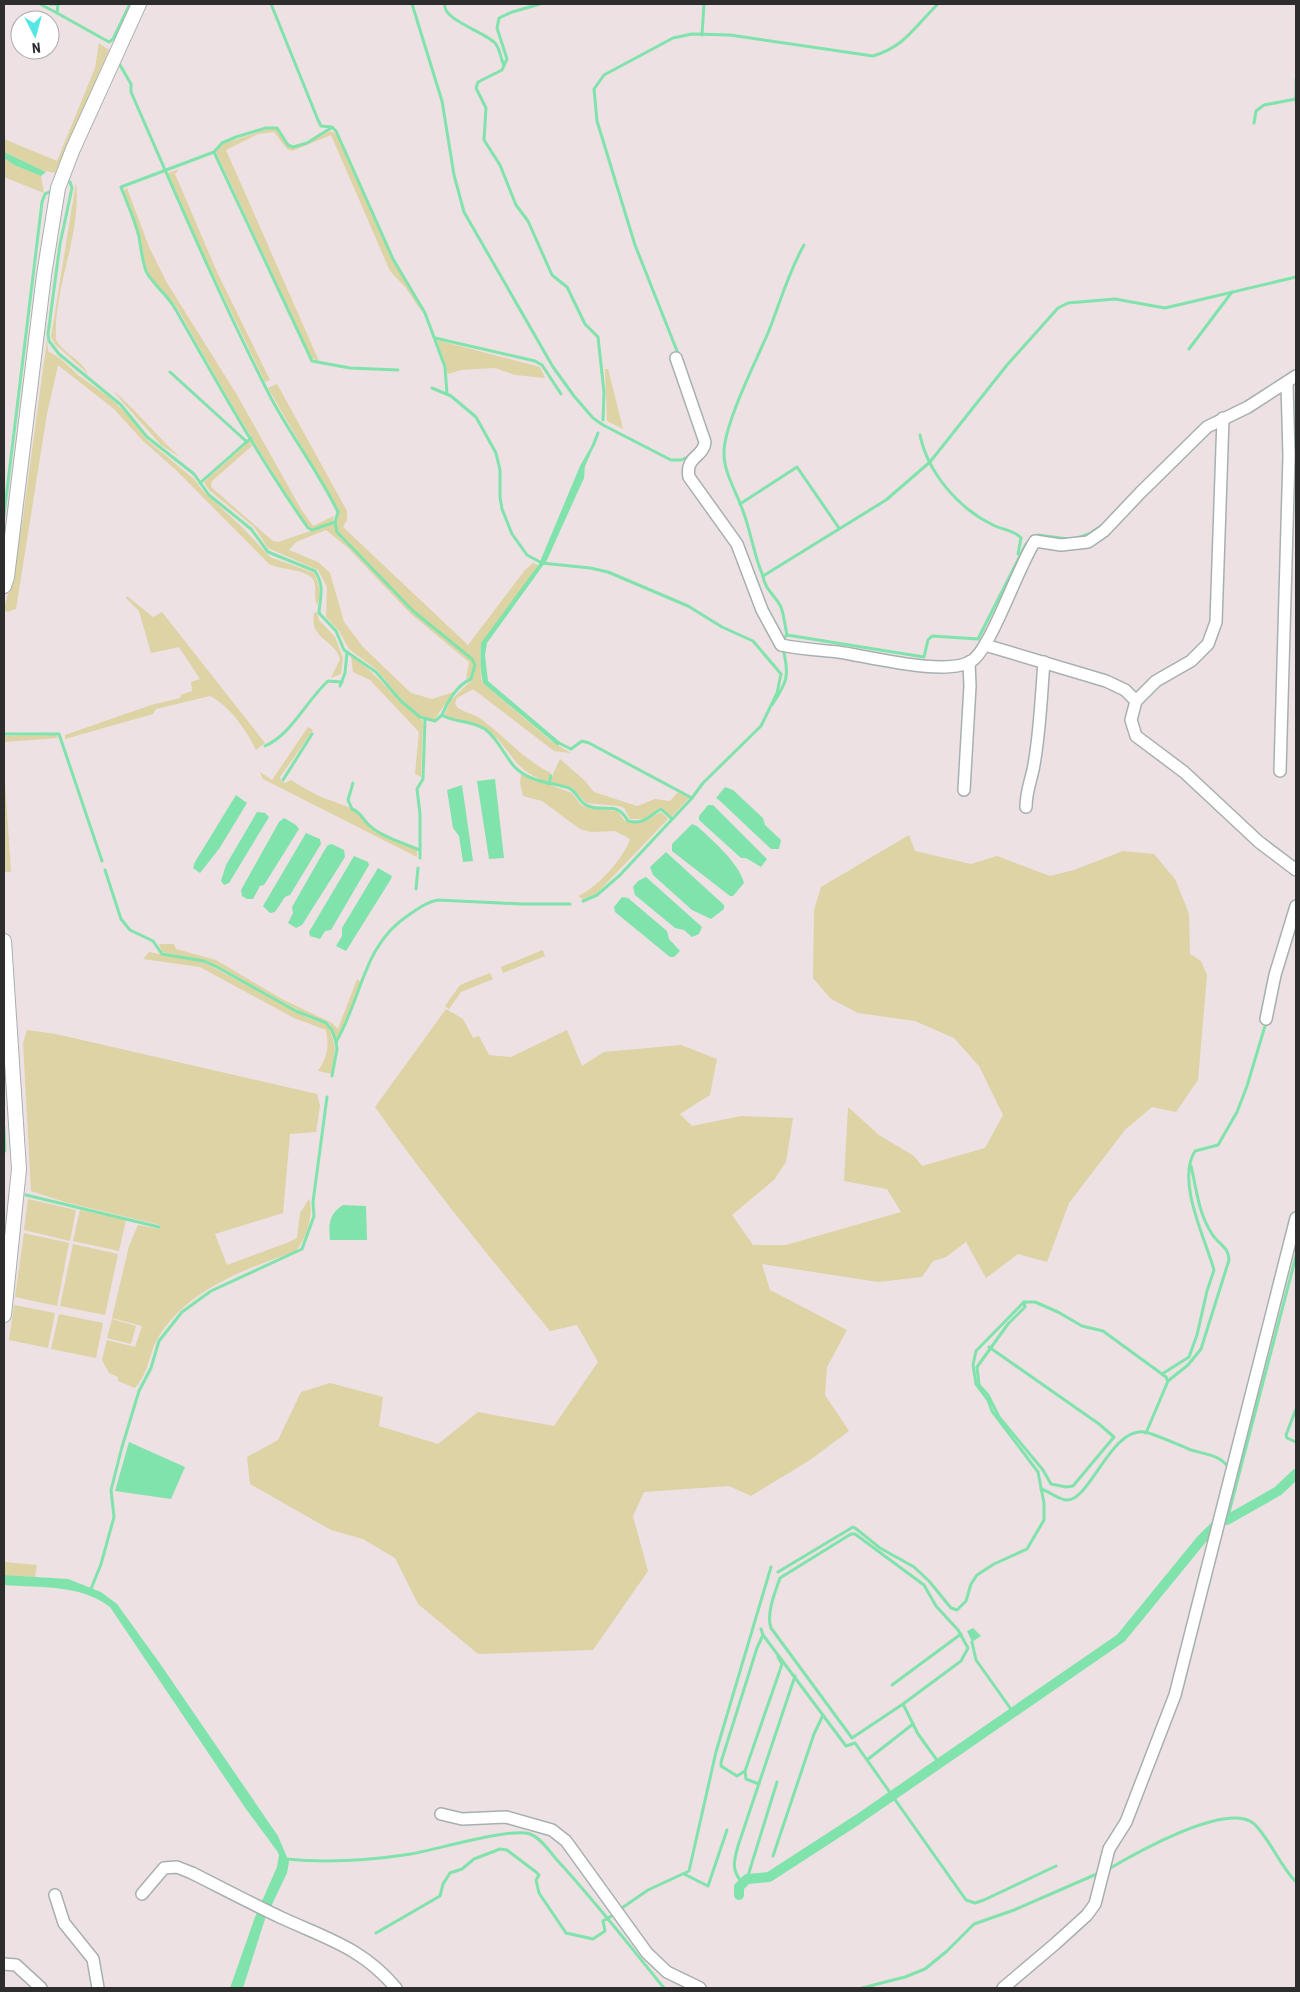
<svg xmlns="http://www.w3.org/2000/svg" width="1300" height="1992" font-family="'Roboto Condensed',sans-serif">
<rect width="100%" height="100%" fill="#ede1e4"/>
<!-- green -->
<g fill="#ddd3a4">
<path d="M99 43 109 50 55 173 42 170 4 152V139L57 161 95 68Z"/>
<path d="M271 128 276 129 287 145 293 148 307 144 330 131 336 134 382 237 423 314 406 288 390 271 331 135 292 151 287 149 274 132 258 134 226 150 319 361 312 358 216 152 223 144Z"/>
<path d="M4 158 14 165 41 176 44 193 4 177Z"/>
<path d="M179 169 175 174 217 272 270 380 265 382 202 251 168 173Z"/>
<path d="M76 182C82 235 53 287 56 340 65 355 81 359 88 374L55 344 51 337Z"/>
<path d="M127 188 149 247 167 283 237 395 301 509 313 526 334 516 333 521 312 529 309 528C261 457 219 383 178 309 170 295 153 285 147 270 143 260 143 248 140 237 136 221 129 205 124 190Z"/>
<path d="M47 340 48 351 61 359 78 375 110 398 125 412 147 440 194 479 203 491 244 529 270 557 314 573C319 584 322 594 317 605 313 596 317 589 314 581 310 569 280 570 269 564L177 471 143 441 114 409 58 365 47 414 16 609 7 612 4 609 14 571 23 517Z"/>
<path d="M437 340 540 367 545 378 515 375 495 368 461 370 448 374Z"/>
<path d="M605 369H608L623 429 607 421Z"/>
<path d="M277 384 347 511V520L343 527 468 645 525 570 533 563 538 565 514 600 488 634 480 649 481 679 484 684 551 741 571 753 554 751 473 689 457 698 455 704C459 712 473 713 481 719 507 738 521 758 551 773L548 782C510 770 513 748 485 728 473 719 455 724 445 714L450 701 472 680 476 665 472 658 413 610 338 531 336 522 339 511 268 388Z"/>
<path d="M112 390C137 410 156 436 180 457L161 445Z"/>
<path d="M250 441 252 446 212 481 211 487 273 541 278 542 334 523 340 537 412 612 471 659 474 665 470 678 466 679 469 662 411 614 347 547 326 530 296 542 289 550 318 562 330 573 344 622 363 647 411 693 432 699 454 692 434 720 419 715 402 700 377 670 349 649 339 631 326 617 327 587 318 570 268 548 254 527 209 490 204 482Z"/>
<path d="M127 596 153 617 162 612 265 743 256 750C247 731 230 706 210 696L156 709 153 714 65 739V735L151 705 180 698 181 695 192 691 191 682 200 679 179 647 151 653 139 611 126 598Z"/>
<path d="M317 612 319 620 335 637 343 658 341 674 331 678 340 659C335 639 309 640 314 613Z"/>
<path d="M351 656C379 675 397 701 423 721L421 777 415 774 419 732 370 680 353 672Z"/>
<path d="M308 727 313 730 280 777 281 781 285 783 291 780C299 785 307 790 315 794 334 804 358 805 367 825L417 850V857L263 779 260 772 272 780Z"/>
<path d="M56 735 58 738 4 742V736Z"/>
<path d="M560 759 585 781 594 792 637 806 655 799 670 801 678 792 689 798 671 817 661 809 643 819H630L624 808 619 806 586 803 572 787 551 783 553 774Z"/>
<path d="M4 767 11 872H5L4 859Z"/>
<path d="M521 774 572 793 581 805 588 808 617 811 625 821 631 823 644 822 661 812 668 819 597 893 583 899 578 896C596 889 624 858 630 839L615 831 591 832 580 829 542 801 523 796 520 783Z"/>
<path d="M909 835 915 851 971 864 997 856 1050 876 1074 870 1123 851 1154 854 1175 879 1189 914 1190 954 1201 961 1207 975 1198 1080 1176 1112 1152 1107 1125 1130 1069 1203 1047 1262 1018 1254 986 1278 966 1242 946 1257 933 1261 922 1277 878 1282 762 1264 770 1290 847 1330 827 1367 825 1395 849 1431 810 1460 751 1496 729 1486 644 1492 633 1516 648 1571 593 1650 478 1654 418 1604 395 1558 363 1539 331 1530 250 1484 247 1457 278 1440 301 1392 330 1383 383 1397 379 1426 438 1444 478 1412 554 1426 598 1362 577 1325 550 1331C490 1257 429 1184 375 1107L446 1009 463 1019 473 1038 479 1036 489 1055 511 1057 567 1030 582 1066 604 1052 681 1045 717 1059 710 1095 680 1114 692 1126 741 1116 793 1118 786 1162 774 1180 732 1215 753 1245H786L901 1212 887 1189 844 1181 848 1107 879 1135 914 1156 922 1166 985 1148 1003 1115 979 1066 954 1038 915 1021 858 1013 831 999 813 978 814 910 821 887Z"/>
<path d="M159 944H174L176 949 216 960 282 999 332 1023 338 1029 357 979 361 982 344 1026 336 1040 330 1024 296 1009 216 965 203 960 162 952Z"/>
<path d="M543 950 545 956 503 973 501 967Z"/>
<path d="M149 952 203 962 308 1018 329 1026 335 1048 332 1074 318 1071C328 1056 329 1047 326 1030L294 1018 200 967 143 959Z"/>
<path d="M490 973 493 979 461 992 449 1009 445 1006 460 985Z"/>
<path d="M27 1030 56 1034 317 1094 320 1106 316 1132 290 1134 283 1213 215 1234 227 1265 289 1242 297 1238 300 1213 309 1199C315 1212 305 1244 294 1252 244 1269 188 1290 159 1336 148 1354 150 1371 135 1388L118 1381V1377L109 1373 102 1360 107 1340 135 1347 142 1326 112 1318 129 1246 138 1225 159 1229 160 1225 65 1202 31 1191 23 1043Z"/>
<path d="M28 1199 76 1210 70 1241 24 1230Z"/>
<path d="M80 1210 126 1220 119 1251 73 1241Z"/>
<path d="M24 1233 69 1243 57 1306 15 1297Z"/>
<path d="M73 1244 118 1254 105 1315 60 1306Z"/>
<path d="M14 1305 55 1313 48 1348 9 1340Z"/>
<path d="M59 1314 103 1323 96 1358 51 1349Z"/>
<path d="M112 1319 136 1326 131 1344 107 1338Z"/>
<path d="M4 1562 37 1565 35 1577 4 1575Z"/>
</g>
<!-- water -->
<g fill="#80e3ab">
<path d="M4 152 42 170 46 172 41 176 14 165 4 158Z"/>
<path d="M593 443 595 444 585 466 584 478 547 560 487 643 485 655 488 681 560 742 558 746 484 684C480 677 480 651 481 643L539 564 580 466Z"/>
<path d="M495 779 504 858 489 859 477 781Z"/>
<path d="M462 785 473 861 463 862 459 836 453 828 447 790Z"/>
<path d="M725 787 733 790 763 818 765 825 781 840 779 849H771L719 800 716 798Z"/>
<path d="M236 795 247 803 219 849 200 873 193 868 195 862Z"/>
<path d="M708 805H713L767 859 761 867 746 858H741L699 820V816Z"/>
<path d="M257 812 265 813 269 817 229 883 224 885 221 881 226 865Z"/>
<path d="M284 818 296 825 299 829 264 885 260 886 253 899H247L242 896 241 890 279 822Z"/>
<path d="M692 824 697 826C713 841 739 863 744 883L733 896H730L672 851V844Z"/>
<path d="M306 833 320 839 321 844 290 895 285 897 275 912 270 913 263 906Z"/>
<path d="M332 844 344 850 345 857 302 925 296 928 288 923 293 913 292 907 324 851 328 845Z"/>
<path d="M666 852 724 905V909L711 919 692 910 653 875 650 867Z"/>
<path d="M354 856 368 862 369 865 331 930 325 931 320 939 310 936 309 932Z"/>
<path d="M378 868 392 876 391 879 346 951 336 946 342 936V928Z"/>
<path d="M646 877 702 927 699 934 692 937 684 930 675 928 635 895 633 887 638 881Z"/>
<path d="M622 897 628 898 667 931 669 939 680 951 674 957H670L615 912 614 907Z"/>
<path d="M343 1205 366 1206 367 1240H330C329 1224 328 1215 343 1205Z"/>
<path d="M129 1442 185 1467 171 1499 115 1491Z"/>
<path d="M4 1575 68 1579 101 1592 117 1604 161 1665 278 1836 289 1862 287 1873 265 1919 243 1988H230L255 1917 277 1867 279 1855 277 1851 246 1809 110 1607C80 1584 40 1588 4 1585Z"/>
<path d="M973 1628 981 1636 972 1642 967 1631Z"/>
</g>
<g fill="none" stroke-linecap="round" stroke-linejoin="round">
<!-- stream -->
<g stroke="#80e3ab" stroke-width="3">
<path d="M40 4 57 13"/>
<path d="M50 4H56"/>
<path d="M58 4 57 13 109 42 113 39 130 4"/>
<path d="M271 4 318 120 321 126 332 127 336 131 393 259 425 313 445 367 447 394"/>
<path d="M412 4 442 101 454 175 464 212 553 367 574 396 593 418 603 425 671 460H681L690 456"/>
<path d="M445 4C441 19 485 32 495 43 501 50 500 58 504 65"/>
<path d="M540 4 512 12 499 18 497 28 507 59 502 70 478 82 476 88 486 108 484 140 500 165 516 205 528 221 552 275 567 287 585 324 598 337 604 392 603 420"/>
<path d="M702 35 704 4"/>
<path d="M120 65 131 84V92C176 195 220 298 271 398 292 437 319 473 338 512L335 522 337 532 413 611 472 659 475 665 471 679C457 685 447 702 442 715"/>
<path d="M1296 79V102"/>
<path d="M1254 123 1256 111 1264 105 1296 99"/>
<path d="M214 152 222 143 236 137 266 128H277L288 145 293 147 307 143 331 128"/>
<path d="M70 182 72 188 60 244 48 334 49 341 59 354 121 405 147 437 194 474 209 495 251 529 268 552 315 571C325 586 320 597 319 613L336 631 344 650 376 672 401 701 420 717 435 721 442 715C455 723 471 720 485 729 498 739 503 753 513 765 527 782 550 782 569 788 577 791 579 803 588 806 606 813 616 800 628 821 644 825 649 816 661 809L672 819"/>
<path d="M435 338 535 361 542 365 561 394"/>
<path d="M1189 349 1232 292"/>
<path d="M679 356 635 245 597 121 594 89 604 75 673 38 692 34 730 35 873 56C906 46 914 27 938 4"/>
<path d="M170 372 247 442"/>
<path d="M432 388 451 396 476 417 496 453 500 470V497L502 509 512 534 527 555 542 563 590 568 608 572 688 606 722 627 753 641 781 674 777 693 761 726 703 783 692 798 620 875 597 895 583 901"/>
<path d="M920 435C928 473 958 508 993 525 1003 530 1014 530 1021 538L1018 554"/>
<path d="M593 446 598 433"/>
<path d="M200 483 251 438"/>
<path d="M740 504 797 467 839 528"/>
<path d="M4 515 42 202 45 194 49 192"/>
<path d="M335 522 312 530 308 528C259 458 218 384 176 310 169 296 151 283 146 271 142 260 141 248 139 237 135 220 127 203 121 187L214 152 312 361 350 368 398 370"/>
<path d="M1074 539 1089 534 1104 524"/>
<path d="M763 576C754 556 751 532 743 511 737 493 724 473 724 454 723 426 756 361 768 333 780 303 788 273 804 245"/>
<path d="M787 635 924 657 928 640 932 636 978 639 1026 544 1038 535 1068 539"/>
<path d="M782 640 787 635C785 626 784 615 781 607 775 595 765 590 763 576L886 500 930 462 1007 365 1058 308 1068 303 1115 299 1165 308 1296 277"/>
<path d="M340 686 345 673 347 652"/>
<path d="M772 705C787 682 790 676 783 649"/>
<path d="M4 734H59L102 861"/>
<path d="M557 742 571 749 582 741 589 743 692 798"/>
<path d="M265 746C292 734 306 701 328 681L342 682"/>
<path d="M283 780 312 734"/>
<path d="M353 783 348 800 352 809C362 813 362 819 369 825 381 837 404 843 420 850"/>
<path d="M549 784 551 776"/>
<path d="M420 858V814L417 789 423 779 425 719"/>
<path d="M105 870 121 919 130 930 153 941 162 954 204 961 217 967 296 1011 326 1023 332 1030 336 1042"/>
<path d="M416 889 418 868"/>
<path d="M332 1076 337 1049 336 1042C363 996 362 945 410 914 419 908 427 902 438 900L522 904H570"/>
<path d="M4 1127 5 1151"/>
<path d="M26 1195 159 1227"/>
<path d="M977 1367 979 1385 988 1395 999 1417 1043 1470 1051 1484 1066 1487 1073 1486 1114 1437 1099 1424 989 1347"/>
<path d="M977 1367 1008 1324 1025 1307 1024 1302"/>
<path d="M1162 1374 1189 1357 1197 1335 1207 1291 1214 1270C1205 1238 1176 1181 1195 1151L1218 1145 1237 1112 1247 1086 1265 1026"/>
<path d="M1168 1381 1188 1365 1201 1349 1229 1260C1229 1247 1219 1245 1212 1234 1198 1212 1197 1191 1191 1166"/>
<path d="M1296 1409 1286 1435 1287 1438 1296 1442"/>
<path d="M1041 1489C1049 1491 1057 1499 1066 1500 1090 1502 1110 1428 1144 1432 1153 1433 1181 1446 1191 1450 1204 1454 1220 1455 1228 1467"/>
<path d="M1227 1520 1296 1256"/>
<path d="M778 1572 853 1527 855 1528 880 1548 914 1567 929 1581 951 1608 957 1610 966 1601 971 1584 977 1575 994 1564 1027 1549 1044 1520V1503L1038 1472 992 1411 988 1400 976 1384 973 1365 976 1351 1024 1302H1035L1058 1312 1082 1326 1103 1331 1166 1377 1168 1381 1146 1433"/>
<path d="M91 1589 101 1564 114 1517 111 1490 122 1447 139 1391 151 1368 159 1341 182 1312 211 1291 302 1249 314 1216 313 1202 327 1097"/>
<path d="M761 1629 763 1635 846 1746 855 1743 966 1900 975 1903 984 1900 1056 1866"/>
<path d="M972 1642 976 1660 1013 1712"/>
<path d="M892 1685 961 1634"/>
<path d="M903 1704 961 1661 968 1648 958 1630 936 1606 924 1585 855 1534H851L780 1578C775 1592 766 1614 771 1628L852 1738 903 1704 918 1734 939 1763"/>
<path d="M867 1760 913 1724"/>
<path d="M745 1771 780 1670 782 1664 778 1657"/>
<path d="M759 1784 746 1779 745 1771 737 1776 721 1766V1762L757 1648 763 1635"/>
<path d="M773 1856 814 1734 823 1715"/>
<path d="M286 1859C326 1863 372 1860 411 1854 435 1850 512 1827 530 1834 541 1838 550 1852 557 1860 595 1901 629 1945 664 1988"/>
<path d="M1107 1870C1134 1854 1225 1802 1253 1823 1267 1834 1280 1866 1296 1882"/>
<path d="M684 1874 708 1886 727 1830"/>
<path d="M747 1879 777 1782"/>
<path d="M742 1882C731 1871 734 1860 738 1846L795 1676"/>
<path d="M619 1910 648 1890 689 1871 716 1752 771 1567"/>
<path d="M376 1933 440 1896 443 1884 450 1873 462 1869 474 1859 500 1849 507 1850 536 1872 539 1875 536 1880 539 1893 566 1933 593 1939 605 1931 603 1921 615 1914"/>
<path d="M862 1988 905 1977 925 1969 947 1951 974 1924 1014 1910 1099 1873"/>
</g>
<!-- canal -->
<g stroke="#80e3ab" stroke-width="10">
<path d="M1227 1520 1278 1491 1296 1474"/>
<path d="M739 1895V1887L747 1879 769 1877 857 1820 1121 1638 1201 1540 1215 1526"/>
</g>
<defs>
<g id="minor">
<path d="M676 358 705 442C704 457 685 456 689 477L737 544 762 610 781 645C800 649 819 650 838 652 868 656 949 678 973 660 992 645 1018 567 1035 541L1061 545 1088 542 1104 531 1140 493 1207 427 1248 407 1296 376"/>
<path d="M1223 418 1216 622 1208 644 1191 661 1156 681 1136 701 1131 720 1136 736 1184 772 1259 842 1296 870"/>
<path d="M985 645 1106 681 1125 690 1136 701"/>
<path d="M1280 771 1289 456 1287 383"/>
<path d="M964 790 970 686 969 662"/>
<path d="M1026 807C1026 793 1030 783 1033 770 1040 735 1041 698 1044 662"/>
<path d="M1266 1019 1275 975 1296 906"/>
<path d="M441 1814 462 1819 506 1817 552 1830 566 1841 647 1953 667 1972 700 1988"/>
<path d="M142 1894 164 1868 177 1867 192 1873C222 1888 252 1904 282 1918 328 1939 362 1948 396 1988"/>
<path d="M55 1895 64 1923 93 1959 98 1988"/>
<path d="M4 1964 16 1965 41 1988"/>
<path d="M1003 1988 1055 1944 1087 1915 1095 1904 1109 1849 1126 1822 1175 1695 1296 1218"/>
</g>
<g id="tertiary">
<path d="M4 586 7 577 44 275 58 188 73 149 139 4"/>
<path d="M4 941 19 1169 4 1315"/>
</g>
</defs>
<!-- minor casing -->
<use href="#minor" stroke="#a7b0b0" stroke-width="14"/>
<!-- tertiary casing -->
<use href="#tertiary" stroke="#a7b0b0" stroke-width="16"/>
<!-- minor -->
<use href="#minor" stroke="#fff" stroke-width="11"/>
<!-- tertiary -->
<use href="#tertiary" stroke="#fff" stroke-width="14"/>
</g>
<!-- border -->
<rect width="1300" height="1992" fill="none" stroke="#2d2d2d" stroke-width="10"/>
<!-- north arrow -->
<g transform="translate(35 35) rotate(174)"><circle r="24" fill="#ffffff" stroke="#ababab"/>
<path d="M0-4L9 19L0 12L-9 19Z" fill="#54e7e5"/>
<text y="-8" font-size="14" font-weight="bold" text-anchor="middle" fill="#2d2d2d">N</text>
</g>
</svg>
